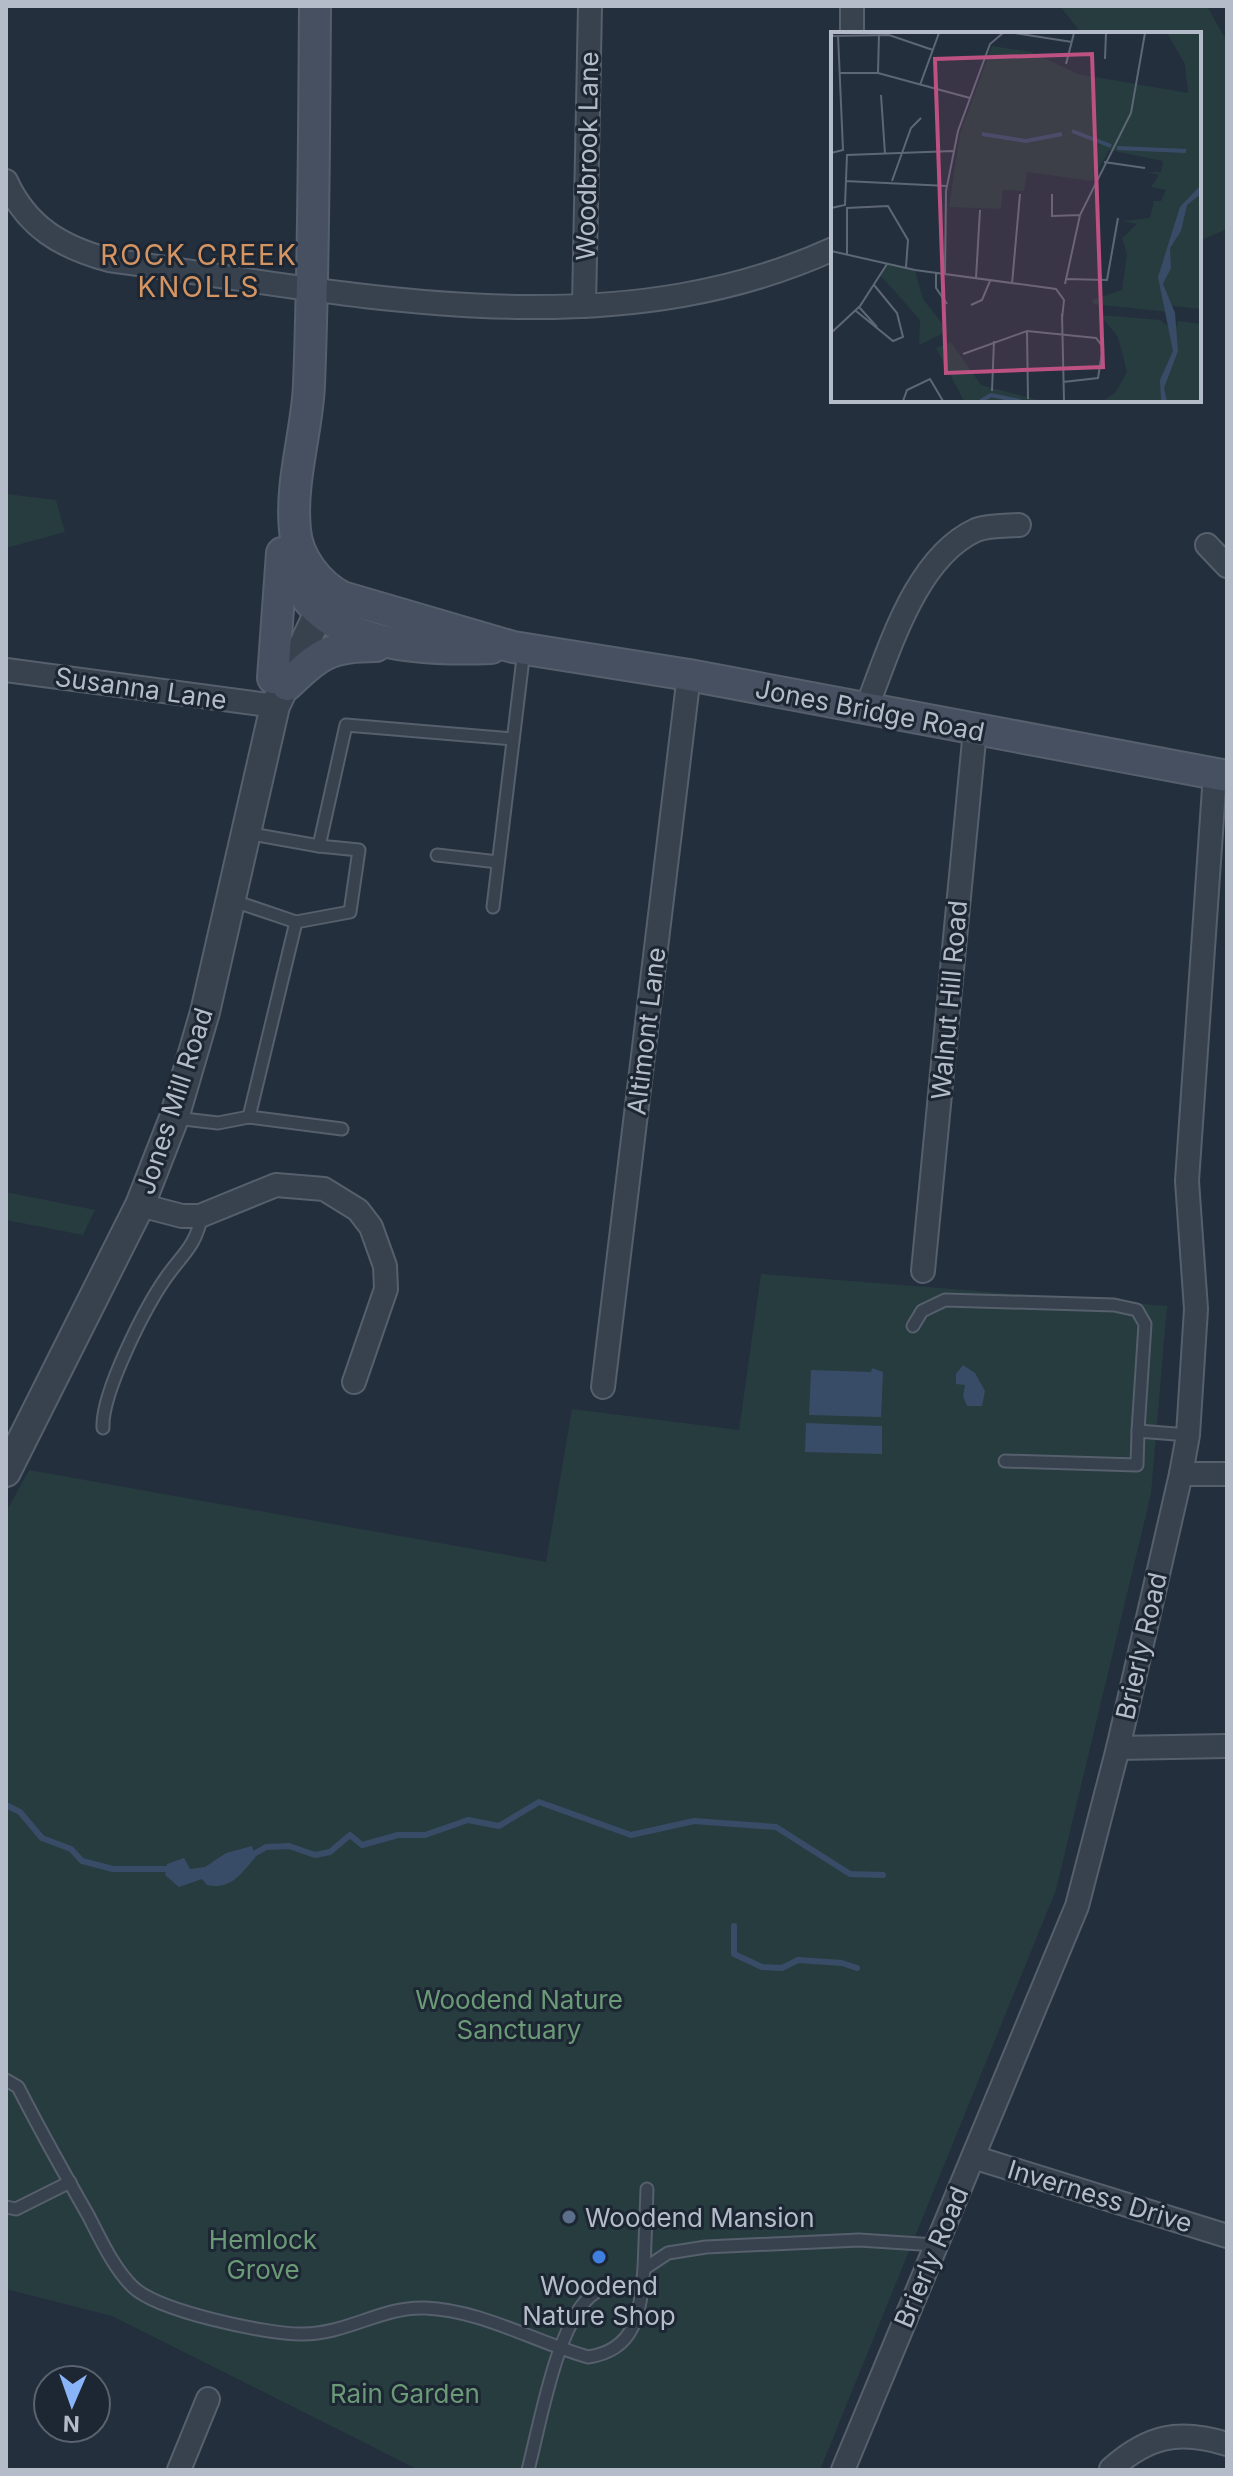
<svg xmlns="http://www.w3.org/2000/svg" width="1233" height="2476" font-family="Inter,sans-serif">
<rect width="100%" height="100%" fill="#242f3e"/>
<!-- green -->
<g fill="#263c3f">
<path d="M1060 6H1207L1227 42V229L1199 241V34H1082Z"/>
<path d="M6 494 56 500 65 532 6 548Z"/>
<path d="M6 1192 95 1210 83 1235 6 1220Z"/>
<path d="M761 1274 1167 1306 1151 1494 1056 1890 820 2470H419L112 2316 6 2289V1512L29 1470 546 1562 572 1409 739 1430Z"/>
</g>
<!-- water -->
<g fill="#394c67">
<path d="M963 1365 975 1373 985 1391 982 1406H967L963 1396 965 1385 956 1384V1374Z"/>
<path d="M872 1368 883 1372 881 1417 809 1415 811 1370 871 1372Z"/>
<path d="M806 1423 882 1426V1454L805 1452Z"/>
<path d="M252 1846 255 1858C240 1874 232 1890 207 1885L202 1879 179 1887 165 1875 167 1864 184 1858 190 1869 205 1867 226 1853Z"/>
</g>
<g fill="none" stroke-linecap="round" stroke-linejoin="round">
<!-- stream -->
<g stroke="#394c67" stroke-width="6">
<path d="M6 1805 20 1812 42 1838 71 1849 82 1861 113 1869H171"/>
<path d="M247 1858 266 1847 289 1846 315 1855 330 1852 350 1835 362 1845 398 1835H425L468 1820 499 1826 539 1802 631 1835 694 1821 776 1827 850 1874 883 1875"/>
<path d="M734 1926V1954L762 1967 782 1968 798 1960 842 1963 857 1968"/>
</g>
<defs>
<g id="service">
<path d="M246 833 319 846"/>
<path d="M437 855 498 862"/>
<path d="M231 900 296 922 350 912 359 850 319 846 346 725 513 739"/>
<path d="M493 907 524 650"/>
<path d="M296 922 249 1117 342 1129"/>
<path d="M175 1118 218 1123 249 1117"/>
<path d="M913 1326 922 1311 945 1300 1114 1305 1137 1310 1145 1324 1138 1431"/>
<path d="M103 1428C101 1394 145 1308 165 1279 183 1253 195 1248 202 1215"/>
<path d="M1005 1461 1137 1465 1138 1431 1188 1435"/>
<path d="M6 2080 18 2087C40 2130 64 2173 88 2215 100 2238 114 2269 133 2287 158 2311 265 2334 301 2334 345 2335 383 2306 425 2308 481 2310 535 2342 588 2357 637 2350 640 2311 644 2269L668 2253 706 2247 859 2240 936 2245"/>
<path d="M6 2207 16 2209 70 2182"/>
<path d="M644 2269 647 2189"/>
<path d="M528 2470C540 2425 558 2315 596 2292"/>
</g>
<g id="minor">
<path d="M852 34V6"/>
<path d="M6 181C27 227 61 247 109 260 346 292 605 353 833 249"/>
<path d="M584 306 590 6"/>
<path d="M1207 545 1227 566"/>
<path d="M6 670 275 706"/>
<path d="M866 709C889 651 915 558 976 530 989 525 1006 526 1019 525"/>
<path d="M140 1205 182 1216H200L276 1185 324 1189 358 1210 371 1227 385 1266 386 1289 354 1382"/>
<path d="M923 1271 975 730"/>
<path d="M603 1387 689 675"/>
<path d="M1181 1474H1227"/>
<path d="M1118 1748 1227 1746"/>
<path d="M973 2157 1227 2236"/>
<path d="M1111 2469C1148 2436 1178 2429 1227 2444"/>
<path d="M179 2470 208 2399"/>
<path d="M843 2470 1077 1906 1118 1748 1181 1474 1188 1435 1196 1309 1187 1181 1215 774"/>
</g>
<path id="tertiary" d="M6 1472 140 1205 174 1118 205 1012 275 706 329 591"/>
<g id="secondary">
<path d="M315 6C314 132 314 258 309 385 307 432 290 482 295 530 297 558 319 585 342 597L513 647 689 675 1227 776"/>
<path d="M289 561C311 647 419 651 491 648"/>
<path d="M273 678 282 553"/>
<path d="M287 685C320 654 329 646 376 646"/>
</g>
</defs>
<!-- service casing -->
<use href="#service" stroke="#565f6c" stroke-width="15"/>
<!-- minor casing -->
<use href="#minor" stroke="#565f6c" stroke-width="26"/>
<!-- tertiary casing -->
<use href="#tertiary" stroke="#565f6c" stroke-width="32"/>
<!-- secondary casing -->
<use href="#secondary" stroke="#565f6c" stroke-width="34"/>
<!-- service -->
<use href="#service" stroke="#38414e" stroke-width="11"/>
<!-- minor -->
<use href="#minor" stroke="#38414e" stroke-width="22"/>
<!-- tertiary -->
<use href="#tertiary" stroke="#38414e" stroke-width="28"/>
<!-- secondary -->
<use href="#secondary" stroke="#465061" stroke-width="30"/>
</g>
<!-- markers -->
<circle fill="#5c6f8a" stroke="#1d2633" stroke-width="3" cx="569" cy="2217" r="8"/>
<circle fill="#3f7fe0" stroke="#1d2633" stroke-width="3" cx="599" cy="2257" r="8"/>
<g text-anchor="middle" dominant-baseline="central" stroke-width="6" stroke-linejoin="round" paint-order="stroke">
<!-- street labels -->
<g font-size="26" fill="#b4bcc9" stroke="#1d2633">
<text transform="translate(587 156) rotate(-89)">Woodbrook Lane</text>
<text transform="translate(141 688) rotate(8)">Susanna Lane</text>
<text transform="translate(870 710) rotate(11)">Jones Bridge Road</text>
<text transform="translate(949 1000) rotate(-85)">Walnut Hill Road</text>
<text transform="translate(646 1031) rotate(-83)">Altimont Lane</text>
<text transform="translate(174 1101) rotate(-72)">Jones Mill Road</text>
<text transform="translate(1141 1646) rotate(-77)">Brierly Road</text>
<text transform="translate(1100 2196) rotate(17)">Inverness Drive</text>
<text transform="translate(931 2257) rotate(-67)">Brierly Road</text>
</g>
<!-- park labels -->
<g font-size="26" fill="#6b9a76" stroke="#1d2633">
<text x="519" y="1999">Woodend Nature<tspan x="519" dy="30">Sanctuary</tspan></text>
<text x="263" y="2239">Hemlock<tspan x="263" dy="30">Grove</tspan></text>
<text x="405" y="2393">Rain Garden</text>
</g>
<!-- poi labels -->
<g font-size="26" fill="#b4bcc9" stroke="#1d2633" text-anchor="start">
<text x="585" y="2217">Woodend Mansion</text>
<text x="599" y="2285" text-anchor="middle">Woodend<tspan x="599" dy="30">Nature Shop</tspan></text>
</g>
<!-- neighbourhood labels -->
<g font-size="28" letter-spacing="2" fill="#d59563" stroke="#1d2633">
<text x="199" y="255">ROCK CREEK<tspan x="199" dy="32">KNOLLS</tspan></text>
</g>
</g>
<!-- overview -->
<g transform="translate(831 32)">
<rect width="370" height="370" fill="#242f3e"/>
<path d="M336 1H370V277L333 273 336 280 262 272 261 268 291 258 296 222 291 206 306 192 292 189 319 186 323 169H330L335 158 320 155 328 143 318 140H330L332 129 278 118 261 149 196 140 193 159 172 158 170 177 118 175 129 101 161 14 200 20 247 42 357 61 354 32ZM56 232 84 238 92 267 117 299 88 313 89 288 49 243ZM269 283 329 288 344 299 347 289 370 292V369H272L284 361 296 340 287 305ZM120 310 150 353 211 369H133L105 316Z" fill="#263c3f"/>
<path d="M370 153V162L356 173 350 199 339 216 340 236 332 252 344 281 347 319 333 356 336 369H330L329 348 342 319 327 245 349 175Z" fill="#394c67"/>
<path fill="none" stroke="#394c67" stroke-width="4" d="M241 99 280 114M151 102 195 109 231 102M286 116 355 119M150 369 160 363 189 369"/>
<path fill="none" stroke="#5e6776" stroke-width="2" d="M184 1 241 10M0 4 58 3 102 18M274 27 275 1M235 32 243 1M9 41H47L139 66M47 41 48 2M89 53 108 1M50 63 54 122M0 121 12 118 7 3M273 130 314 136M14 149 116 154M61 149 80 96 90 86M221 162V184L249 183M0 176 14 173 16 123 122 119M0 219 84 238 225 257 233 268 231 287M16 222V176L57 174 77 208 75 235M105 241V256L116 272M114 242 115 159 127 99 159 12 172 1M145 246 149 178M234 247 276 248 287 186M181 252 189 162M234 252 249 183 300 81 314 1M140 273 151 268 159 249M28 275 46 295M25 279 62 309 72 305 66 281 43 253M231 282 233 369M196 299 197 367M0 301 29 274 56 232M132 322 196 299 265 306 272 315 267 346 232 350M161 359 163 309M72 369 76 358 99 347 112 369"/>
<path fill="#bd5182" fill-opacity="0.15" stroke="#bd5182" stroke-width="4" d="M261 22 272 335 115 341 104 27Z"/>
<rect width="370" height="370" fill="none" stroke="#b4bcc9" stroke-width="4"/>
</g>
<!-- border -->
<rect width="1233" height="2476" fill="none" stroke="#b4bcc9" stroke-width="16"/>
<!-- north arrow -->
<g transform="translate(72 2404) rotate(182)"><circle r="38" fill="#1d2633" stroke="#59626f" stroke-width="2"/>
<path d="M0-6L14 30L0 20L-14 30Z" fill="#8ab4f8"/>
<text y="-12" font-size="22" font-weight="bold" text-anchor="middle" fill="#b4bcc9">N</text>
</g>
</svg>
